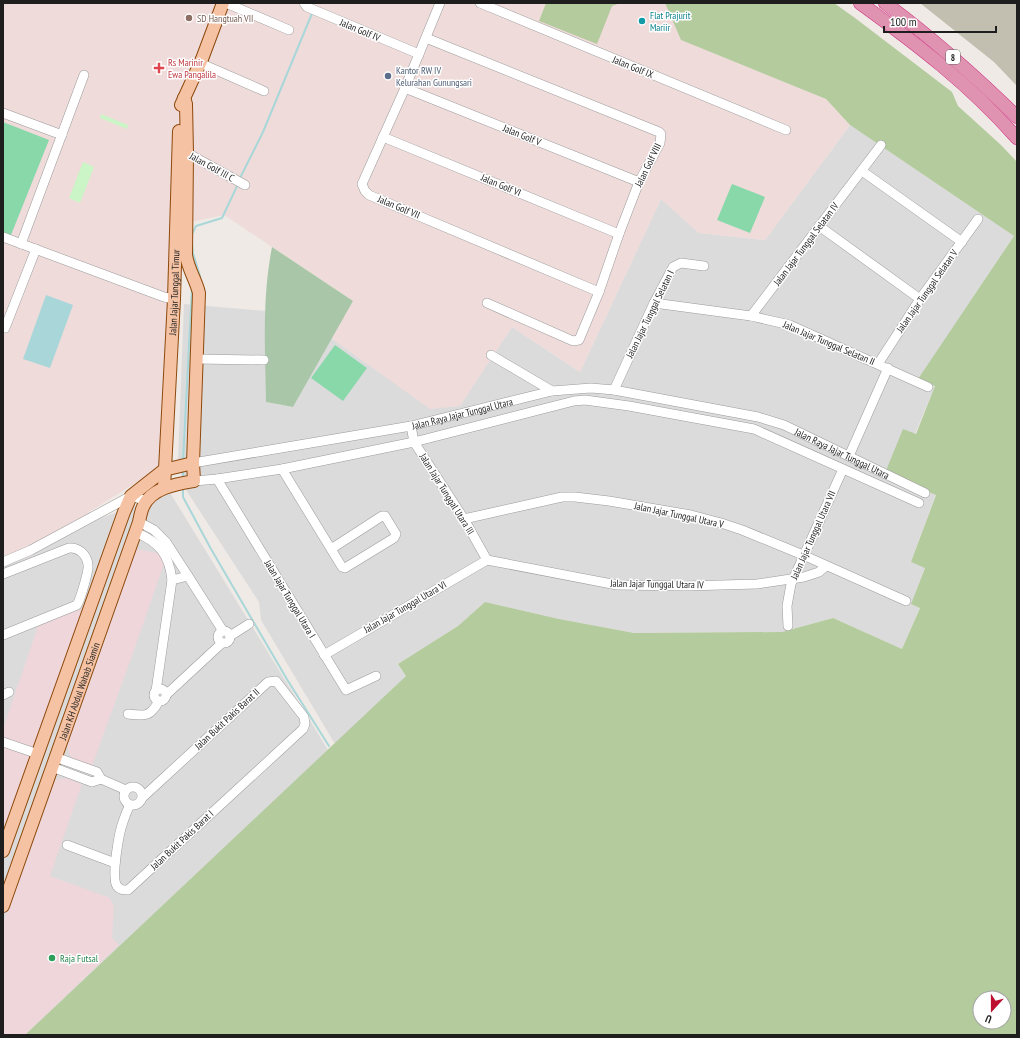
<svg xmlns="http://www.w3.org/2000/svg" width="1020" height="1038" font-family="'PT Sans Narrow',sans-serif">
<rect width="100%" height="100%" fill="#efeae5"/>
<!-- residential -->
<g fill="#dcdbdc">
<path d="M850 125 1014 236 919 378 935 386 915 434 885 473 936 494 911 562 925 567 911 604 920 607 902 649 833 618 782 632 634 633 559 619 485 602 458 626 398 664 406 676 335 744 261 620 259 602 184 487 178 460 184 304 265 311 266 402 293 407 331 338 430 408 459 406 512 327 580 372 661 199 699 233 765 240Z"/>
<path d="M169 491 328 750 25 1035H3V567L30 556 95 520 152 500Z"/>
</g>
<!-- commercial -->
<g fill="#eed6da">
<path d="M134 548 160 554 165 561 133 653 92 766 71 759 67 746 104 643Z"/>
<path d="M83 608 3 839V729L38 626Z"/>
<path d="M66 778 82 784 50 876 110 898 114 907 112 938 119 945 25 1035H3V924L55 780Z"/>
</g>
<!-- military -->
<path fill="#efdbda" d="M3 3H546L539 21 620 3H665L681 40 826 99 850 125 765 240 699 233 661 199 580 372 512 327 460 406 430 409 331 338 353 301 224 215 171 226 161 467 89 512 95 520 30 556 3 567Z"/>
<!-- construction -->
<path fill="#c2bfb1" d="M920 3H1017V86L994 62Z"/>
<!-- forest -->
<g fill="#b3cb9d" fill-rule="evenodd">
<path d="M546 3H620L612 6 597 44 539 21Z"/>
<path d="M665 3H834L855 18 952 92 958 106 1001 145 1017 162V1035H25L406 676 398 664 458 626 485 602 559 619 634 633 782 632 833 618 902 649 920 608 911 604 925 568 911 562 936 495 885 473 903 429 916 434 935 386 918 379 1014 236 850 125 826 99 681 40ZM980 998H1004V1022H980Z"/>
</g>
<!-- cemetery -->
<path fill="#a9c6a8" d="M272 247 353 301 293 407 266 402C265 350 262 298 272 247Z"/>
<!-- park -->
<g fill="#cbf5c6">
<path d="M101 114 128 125 127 129 100 118Z"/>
<path d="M83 162 94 167 80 203 69 198Z"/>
</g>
<!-- pitch -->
<g fill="#89d8aa">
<path d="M3 122 49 140 11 235 3 232Z"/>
<path d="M732 184 765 197 750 233 717 220Z"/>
<path d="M335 345 367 368 343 401 311 378Z"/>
</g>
<!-- water -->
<path fill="#a9d7d9" d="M46 295 73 305 50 368 23 359Z"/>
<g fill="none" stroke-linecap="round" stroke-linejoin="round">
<!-- stream -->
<g stroke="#a9d7d9" stroke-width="2">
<path d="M239 180 263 132 313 11"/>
<path d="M192 234 196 226 222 218 238 184"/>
<path d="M192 244 193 253 200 276 199 278"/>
<path d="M183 461 192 288"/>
<path d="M183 469V479"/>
<path d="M183 487V497L211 549 288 681 329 746"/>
</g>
<defs>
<g id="minor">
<path d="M226 3 289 30"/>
<path d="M304 3 307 7 419 54"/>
<path d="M440 3 405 88 362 184 365 191 369 195 599 292"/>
<path d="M480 3 786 130"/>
<path d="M426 38 659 132 661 134 660 143 639 182 619 234 599 292 579 340 573 341 487 303"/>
<path d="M200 63 264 91"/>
<path d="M405 88 639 182"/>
<path d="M3 113 62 135"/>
<path d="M383 137 619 234"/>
<path d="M182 151 187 153 245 185"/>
<path d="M862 171 962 242"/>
<path d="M819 226 920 299"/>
<path d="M3 237 164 297 174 299"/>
<path d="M21 244 84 75"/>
<path d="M654 303 751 316 790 325 928 387"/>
<path d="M751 316 881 145"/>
<path d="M3 328H5L36 249"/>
<path d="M491 355 552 391"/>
<path d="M197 359 264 360"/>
<path d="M878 364 920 299 978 219"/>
<path d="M614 390 654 303 673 267 681 263 704 266"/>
<path d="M411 426 414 442 464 519 487 560"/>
<path d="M849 456 888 368"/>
<path id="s1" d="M193 463 411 426 552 391 591 388 614 390 758 417 784 425 925 493"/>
<path d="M282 469 342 567 345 568 394 538 396 534 385 516H382L331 549"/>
<path d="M217 479 346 690 376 676"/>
<path d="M194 481 217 479 282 469 414 442 574 401 585 400 629 406 754 429 919 503"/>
<path d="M464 519 562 497H575L609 501 691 515 721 523 742 530 803 555 906 601"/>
<path d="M139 522 154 530 166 542 188 576"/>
<path d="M135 532C159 542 169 554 172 580"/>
<path d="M487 560 617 585 686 586 757 584 804 577 819 572 826 566"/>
<path d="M3 562 31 550 131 496 147 501"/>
<path d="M3 574 69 548C79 547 87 555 88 565 89 571 80 600 77 605L3 635"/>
<path d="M788 626 787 606 791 584 843 469"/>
<circle cx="224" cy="637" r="6"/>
<path d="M230 636 249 624"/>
<path d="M324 655 487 560"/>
<circle cx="160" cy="695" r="6"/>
<path d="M156 691 172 580 188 576 223 631"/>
<path d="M167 694 222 643"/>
<path d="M3 695 9 692"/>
<path d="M128 714C146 716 150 717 159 701"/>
<path d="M3 742 38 754"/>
<path d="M55 757 97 772 101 779 126 790"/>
<path d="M52 767 92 782 101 779"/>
<circle cx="133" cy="796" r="9"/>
<path d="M130 805C127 810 125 816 123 822 119 832 111 878 117 886 120 890 123 890 128 890L303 729 305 724 304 717 276 681 268 682 143 797"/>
<path d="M67 845 115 863"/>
</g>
<g id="major">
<path d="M181 105 202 59 223 3"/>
<path id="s2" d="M164 488 174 299 179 131"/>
<path d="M3 851 124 512 131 496 164 470 193 463"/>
<path id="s3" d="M3 906 139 522C140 517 141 511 143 507 151 488 176 484 194 481L193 463 199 293C196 280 188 269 186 255L187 153 186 104 184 98"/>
</g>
<g id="highway">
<path d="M860 3C918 45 969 84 1017 138"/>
<path d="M885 3C932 38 975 76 1017 117"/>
</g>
</defs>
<!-- minor casing -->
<use href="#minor" stroke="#9b9b9b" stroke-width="10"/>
<!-- major casing -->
<use href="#major" stroke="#8d490c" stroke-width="14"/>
<!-- highway casing -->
<use href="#highway" stroke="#cd3285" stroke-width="14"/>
<!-- minor -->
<use href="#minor" stroke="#fff" stroke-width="9"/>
<!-- major -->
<use href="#major" stroke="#f5c3a4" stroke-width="12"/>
<!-- highway -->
<use href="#highway" stroke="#e093b0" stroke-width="13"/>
</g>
<!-- markers -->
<circle fill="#8d6e63" stroke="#fff" stroke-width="1.5" cx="189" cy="18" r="4"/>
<circle fill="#0f9aa8" stroke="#fff" stroke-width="1.5" cx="642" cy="21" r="4"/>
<path fill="#e0444e" stroke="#fff" stroke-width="1.5" d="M157 62h4v4h4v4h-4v4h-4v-4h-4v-4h4z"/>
<circle fill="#5c6f8a" stroke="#fff" stroke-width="1.5" cx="388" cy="76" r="4"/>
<circle fill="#2e9e5b" stroke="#fff" stroke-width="1.5" cx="52" cy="958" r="4"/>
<g text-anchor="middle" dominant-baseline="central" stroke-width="3" stroke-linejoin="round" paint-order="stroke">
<!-- shield labels -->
<rect fill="#fff" stroke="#626262" stroke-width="1" x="946" y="50" width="14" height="14" rx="3"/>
<g font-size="9" font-weight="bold" fill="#1e1e1e">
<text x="953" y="57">8</text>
</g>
<!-- culture labels -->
<g font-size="10" fill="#0d838f" stroke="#fff" text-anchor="start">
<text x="650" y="15">Flat Prajurit<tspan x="650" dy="12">Mariir</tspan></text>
</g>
<!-- education labels -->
<g font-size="10" fill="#785e54" stroke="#fff" text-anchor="start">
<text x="197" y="18">SD Hangtuah VII</text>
</g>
<!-- street labels -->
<g font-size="10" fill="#1e1e1e" stroke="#fff">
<text transform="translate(360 30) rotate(23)">Jalan Golf IV</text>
<text transform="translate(633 67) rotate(22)">Jalan Golf IX</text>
<text transform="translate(522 135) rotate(22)">Jalan Golf V</text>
<text transform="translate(648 165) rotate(-64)">Jalan Golf VIII</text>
<text transform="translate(212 167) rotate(29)">Jalan Golf III C</text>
<text transform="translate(501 185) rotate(23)">Jalan Golf VI</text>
<text transform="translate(399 207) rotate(23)">Jalan Golf VII</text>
<text transform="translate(806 244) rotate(-53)">Jalan Jajar Tunggal Selatan IV</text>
<text transform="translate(927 291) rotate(-55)">Jalan Jajar Tunggal Selatan V</text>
<text stroke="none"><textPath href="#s2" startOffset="196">Jalan Jajar Tunggal Timur</textPath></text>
<text transform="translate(650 314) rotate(-64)">Jalan Jajar Tunggal Selatan I</text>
<text transform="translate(829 343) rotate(23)">Jalan Jajar Tunggal Selatan II</text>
<text stroke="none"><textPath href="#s1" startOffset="274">Jalan Raya Jajar Tunggal Utara</textPath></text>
<text stroke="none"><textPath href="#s1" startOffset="667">Jalan Raya Jajar Tunggal Utara</textPath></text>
<text transform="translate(447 494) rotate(58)">Jalan Jajar Tunggal Utara III</text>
<text transform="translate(679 515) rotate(12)">Jalan Jajar Tunggal Utara V</text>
<text transform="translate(813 535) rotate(-66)">Jalan Jajar Tunggal Utara VII</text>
<text transform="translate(657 584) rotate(1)">Jalan Jajar Tunggal Utara IV</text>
<text transform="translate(290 599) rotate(59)">Jalan Jajar Tunggal Utara I</text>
<text transform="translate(405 607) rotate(-30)">Jalan Jajar Tunggal Utara VI</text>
<text stroke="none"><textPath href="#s3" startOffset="228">Jalan KH Abdul Wahab Siamin</textPath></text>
<text transform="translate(227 719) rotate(-43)">Jalan Bukit Pakis Barat II</text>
<text transform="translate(182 840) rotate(-43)">Jalan Bukit Pakis Barat I</text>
</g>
<!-- health labels -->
<g font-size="10" fill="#be3a42" stroke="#fff" text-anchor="start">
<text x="168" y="62">Rs Marinir<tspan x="168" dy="12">Ewa Pangalila</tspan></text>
</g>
<!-- service labels -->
<g font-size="10" fill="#4e5e75" stroke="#fff" text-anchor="start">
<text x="396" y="70">Kantor RW IV<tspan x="396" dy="12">Kelurahan Gunungsari</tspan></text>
</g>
<!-- leisure labels -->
<g font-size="10" fill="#27864d" stroke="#fff" text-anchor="start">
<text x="60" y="958">Raja Futsal</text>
</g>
</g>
<!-- border -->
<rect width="1020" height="1038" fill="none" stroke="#1e1e1e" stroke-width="8"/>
<!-- north arrow -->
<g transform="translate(992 1010) rotate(201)"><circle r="19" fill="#ffffff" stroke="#a5a5a5"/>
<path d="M0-3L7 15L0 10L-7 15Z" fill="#bd1031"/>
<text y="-6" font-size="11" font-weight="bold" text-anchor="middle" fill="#1e1e1e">U</text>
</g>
<!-- scale -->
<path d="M884 26v6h112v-6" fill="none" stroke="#1e1e1e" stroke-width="2"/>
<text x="890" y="26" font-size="12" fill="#1e1e1e" stroke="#ffffff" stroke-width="3" paint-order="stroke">100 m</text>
</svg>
